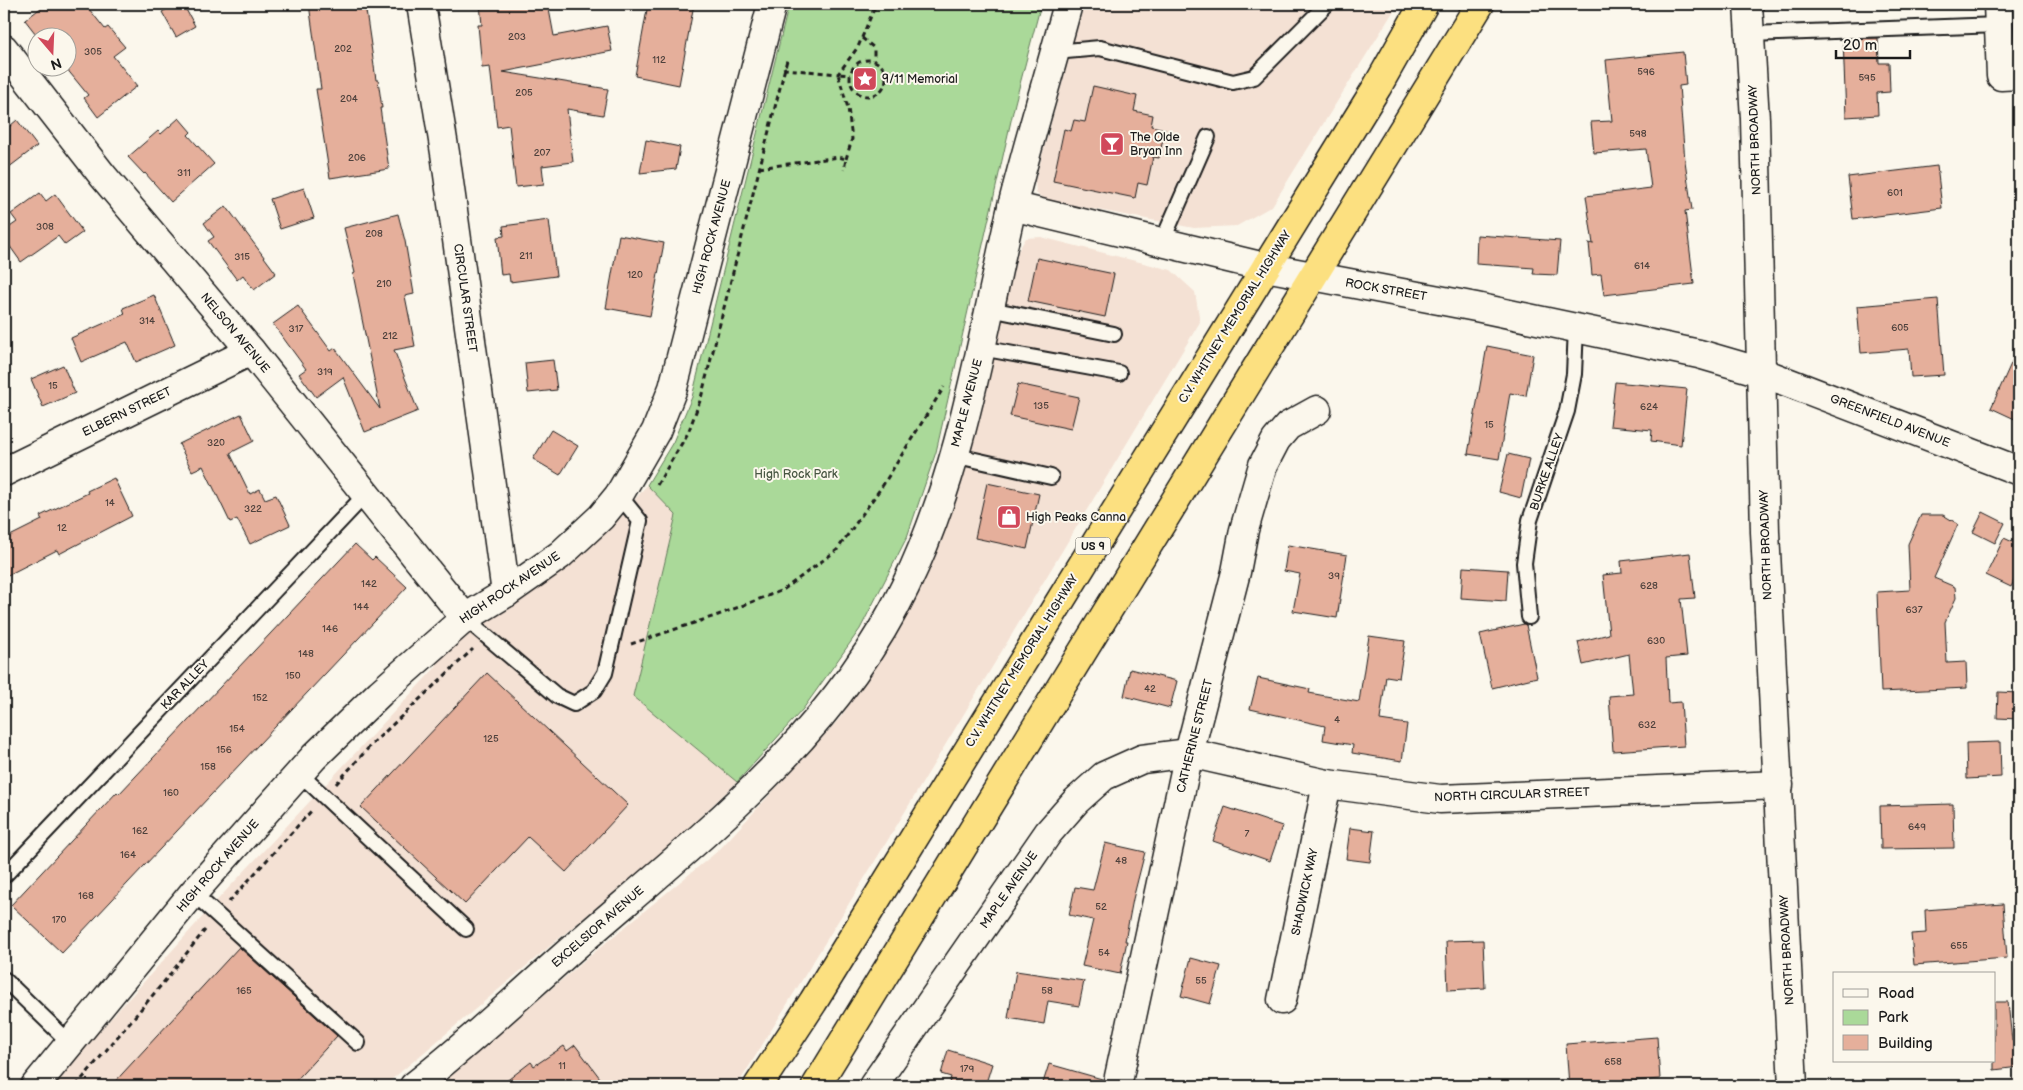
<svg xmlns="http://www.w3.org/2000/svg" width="2023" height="1090" font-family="'Balsamiq Sans',sans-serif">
<rect width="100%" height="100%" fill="#fbf7ec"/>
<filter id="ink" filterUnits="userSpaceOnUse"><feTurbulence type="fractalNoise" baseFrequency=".02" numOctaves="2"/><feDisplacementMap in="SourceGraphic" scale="10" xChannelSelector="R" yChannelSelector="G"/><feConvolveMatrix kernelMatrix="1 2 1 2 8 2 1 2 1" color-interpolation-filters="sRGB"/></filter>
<g filter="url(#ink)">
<!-- built -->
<g fill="#f4e1d4">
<path d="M1084 4H1398L1272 206 1237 226 1194 228 1045 200 1036 193 1035 181Z"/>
<path d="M1041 237 1171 270 1195 292 1200 322 894 830 737 1086H436L615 935 719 850 841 717 913 604 948 524 973 446 1018 251 1026 238Z"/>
<path d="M647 485 676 515 633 696 737 782 670 845 384 1086H54L62 1073 222 895 436 667 438 656 449 645 551 579 611 528Z"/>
</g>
<!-- green -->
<path fill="#aad999" stroke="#637a5a" d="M789 4H1041L1015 103 936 452 907 537 860 629 803 709 737 782 633 696 676 515 647 485 673 442 692 397Z"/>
<!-- building -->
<g fill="#e5af9b" stroke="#1c1c1c">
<path d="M46 4H85L105 29 108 27 125 47 113 56 137 86 98 117 84 98 88 95 66 68H68V38H39L25 20Z"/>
<path d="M176 4H183L195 26 176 37 162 12Z"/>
<path d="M309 4H365L376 80H378L382 108H380L389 169 330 178 316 89H321Z"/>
<path d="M480 4H548L554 36 607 26 612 51 503 72 608 89 603 115 567 109 573 162 542 166 544 184 516 187 509 125 497 127 490 67 482 68 478 25H482Z"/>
<path d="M648 4H694L679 85 635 76Z"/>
<path d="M1878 38 1879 63H1889L1890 92 1877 93 1878 115 1846 117 1843 39Z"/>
<path d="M1683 52 1686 85 1679 86 1685 161 1692 210 1685 211 1694 284 1604 295 1601 274 1592 275 1589 243 1593 244 1586 196 1651 188 1646 149 1594 153 1591 122 1612 121 1606 60Z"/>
<path d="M1093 86 1137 96 1134 111 1153 115 1151 126 1165 129 1159 158 1153 157 1147 185 1138 183 1135 198 1053 181 1064 129 1071 131 1074 120 1085 122Z"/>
<path d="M179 118 191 132 188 135 214 164 171 202 145 173 144 174 128 157 158 131 161 134Z"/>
<path d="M17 120 37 146 4 171V131Z"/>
<path d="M646 140 680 147 676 169 640 173Z"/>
<path d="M1937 166 1942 208 1853 219 1848 177Z"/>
<path d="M304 188 314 218 280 229 270 199Z"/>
<path d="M40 193 46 201 55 194 83 232 65 245 58 236 21 262 4 238V231L17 222 11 214Z"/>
<path d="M226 206 276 273 254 290 243 275 237 280 208 241 214 237 204 223Z"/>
<path d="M398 214 405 241 414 294 405 296 415 346 394 350 418 411 365 432 343 377 316 397 299 374 306 369 273 324 298 306 331 351 335 348 380 409 353 274 355 273 344 228Z"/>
<path d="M549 220 556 276 510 282 509 274 501 275 497 237 504 236 503 226Z"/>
<path d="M619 235 664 243 650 316 606 308Z"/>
<path d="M1477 235 1560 241 1557 275 1533 274 1534 268 1476 264Z"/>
<path d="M1037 258 1114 274 1105 317 1028 301Z"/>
<path d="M154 295 175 345 136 362 127 342 81 362 71 338 125 314 123 308Z"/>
<path d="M1938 299 1944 375 1911 377 1909 349 1861 353 1857 306Z"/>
<path d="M1487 346 1533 355 1526 396 1510 393 1499 459 1468 454Z"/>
<path d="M2019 346V421L1991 408Z"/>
<path d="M553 360 557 390 528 393 525 363Z"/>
<path d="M63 365 75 393 43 407 31 379Z"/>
<path d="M1615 382 1687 389 1681 445 1651 441 1652 430 1610 426Z"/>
<path d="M1018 384 1079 397 1071 429 1010 416Z"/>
<path d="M241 414 254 441 230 453 250 494 260 489 265 499 276 495 290 525 250 544 237 519 230 522 203 466 192 471 179 444Z"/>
<path d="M551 430 578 446 560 475 533 459Z"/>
<path d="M1508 454 1529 459 1521 498 1499 492Z"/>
<path d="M114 478 132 516 59 554 57 550 4 577V539L42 520 40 516 88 493 87 491Z"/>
<path d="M987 483 1039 494 1027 549 975 538Z"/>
<path d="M1983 512 2005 523 1995 543 1973 532Z"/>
<path d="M1921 515H1943L1958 524 1934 578 1955 587 1956 598 1945 622 1947 663 1966 662 1967 688 1881 692 1877 592 1910 590 1908 544Z"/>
<path d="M2004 538 2019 545V570L2011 587 1986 575Z"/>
<path d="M355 544 372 560 375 557 407 587 62 953 11 905 117 792 119 794Z"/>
<path d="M1288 545 1347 555 1337 618 1293 611 1300 574 1284 571Z"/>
<path d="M1690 553 1695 598 1681 599 1687 656 1666 658 1668 703 1681 702 1684 746 1613 751 1609 696 1633 694 1629 654 1583 665 1578 642 1609 634 1603 575 1622 573 1621 561Z"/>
<path d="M1463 567 1508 570 1506 601 1461 598Z"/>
<path d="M1524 624 1526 625 1537 677 1492 688 1480 634Z"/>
<path d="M1369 636 1405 641 1399 678 1386 676 1380 720 1407 724 1402 761 1352 753 1353 745 1323 740 1325 726 1250 709 1258 678 1310 689 1309 693 1359 702Z"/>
<path d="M1130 669 1177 681 1170 708 1124 696Z"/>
<path d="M487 673 628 805 566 872 528 837 465 904 361 807Z"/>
<path d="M1998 692 2019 693V719L1997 718Z"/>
<path d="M2000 742 2001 777 1967 779 1966 743Z"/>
<path d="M1953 804 1954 848 1881 849 1880 806Z"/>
<path d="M1225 807 1282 826 1270 861 1213 841Z"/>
<path d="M1350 828 1374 831 1370 862 1346 859Z"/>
<path d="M1105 843 1145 852 1133 899 1125 941H1127L1120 974 1082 966 1093 920 1069 915 1075 887 1093 890Z"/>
<path d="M2003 904 2007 958 1914 965 1911 934 1926 933 1925 910Z"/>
<path d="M1483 940 1485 988 1448 990 1446 941Z"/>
<path d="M239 947 337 1036 291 1086H111Z"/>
<path d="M1191 958 1221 966 1210 1004 1181 996Z"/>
<path d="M1016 971 1084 981 1079 1006 1048 1001 1044 1024 1008 1018Z"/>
<path d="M1994 1002H2008L2012 1041H2019V1067L1994 1070Z"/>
<path d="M1657 1037 1660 1079 1569 1086 1566 1044Z"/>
<path d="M575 1045 606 1086H500L531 1062 534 1066 564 1046 567 1051Z"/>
<path d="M948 1050 992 1064 985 1086H948L951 1077 941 1074Z"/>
<path d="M1049 1064 1102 1079V1086H1042Z"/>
</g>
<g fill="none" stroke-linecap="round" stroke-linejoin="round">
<defs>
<g id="service">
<path d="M1749 34 1999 25"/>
<path d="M1055 52 1100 48 1233 82 1254 77 1327 4"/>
<path d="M1162 242 1208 137"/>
<path d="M990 309 1114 334"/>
<path d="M981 348 1119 373"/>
<path d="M953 455 1051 477"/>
<path d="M1529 617 1524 563 1530 520 1567 411 1574 374 1576 327"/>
<path d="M465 618 557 696 574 704 594 691 605 673 640 521 619 495"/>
<path d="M299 773 466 929"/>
<path d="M4 876 366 494"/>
<path d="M193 893 358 1043"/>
<path d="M4 979 70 1043"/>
</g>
<g id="minor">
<path d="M1998 4 2001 76 2019 75"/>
<path d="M1012 206 1265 267 1476 307 1699 354 1761 372 2019 471"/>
<path d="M4 472 251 351"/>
<path d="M1282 1000 1327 784"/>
<path d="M873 1086 1048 833 1076 801 1104 776 1142 759 1189 753 1327 784 1440 799 1779 785"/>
<path d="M1117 1086 1189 753 1236 572 1244 530 1263 465 1276 440 1288 426 1317 410"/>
</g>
<g id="tertiary">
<path d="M421 4 445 153 506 593"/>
<path d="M1748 4 1755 119 1765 532 1793 1086"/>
<path d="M4 49 103 176 251 351 465 618"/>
<path d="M35 1086 193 893 314 757 380 693 465 618 506 593 560 555 601 517 619 495 656 431 673 388 772 4"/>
<path d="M414 1086C475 1039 530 985 588 935 706 833 836 731 905 587 963 468 982 335 1012 207 1029 139 1050 72 1068 4"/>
</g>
<g id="trunk">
<path d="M758 1086 813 1002 1377 87 1424 4"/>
<path d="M816 1086 1480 4"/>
</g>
</defs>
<!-- service casing -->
<use href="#service" stroke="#1c1c1c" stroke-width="18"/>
<!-- minor casing -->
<use href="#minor" stroke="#1c1c1c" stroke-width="31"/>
<!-- tertiary casing -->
<use href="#tertiary" stroke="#1c1c1c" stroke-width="31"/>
<!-- trunk casing -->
<use href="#trunk" stroke="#1c1c1c" stroke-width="31"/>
<!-- path -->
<g stroke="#1c1c1c" stroke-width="3" stroke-dasharray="5 4" stroke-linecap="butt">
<path d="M862 38 874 48V60"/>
<circle cx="868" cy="78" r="18"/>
<path d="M784 67 785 69 838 74 858 47 876 4"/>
<path d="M846 159 852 139 848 108 838 74 850 75"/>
<path d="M759 168 839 157 846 159 844 170"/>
<path d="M657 485 688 433 701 398 787 60"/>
<path d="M631 644 718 615 783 590 837 550 883 485 944 387"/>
<path d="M336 784 372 744 473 649"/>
<path d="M229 902 312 810"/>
<path d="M76 1086 163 983 205 930"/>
</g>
<!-- service -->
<use href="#service" stroke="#fbf7ec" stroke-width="14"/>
<!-- minor -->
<use href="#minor" stroke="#fbf7ec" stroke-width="28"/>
<!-- tertiary -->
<use href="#tertiary" stroke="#fbf7ec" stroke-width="28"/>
<!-- trunk -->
<use href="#trunk" stroke="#fce080" stroke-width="28"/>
</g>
</g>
<!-- icons -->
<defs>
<symbol id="sight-square" viewBox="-11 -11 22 22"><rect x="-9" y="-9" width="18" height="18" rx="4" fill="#d1495b" stroke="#fbf7ec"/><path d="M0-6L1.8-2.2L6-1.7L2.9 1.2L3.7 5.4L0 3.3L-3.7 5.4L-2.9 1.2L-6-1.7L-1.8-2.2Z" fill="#fff"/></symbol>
<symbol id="bar-square" viewBox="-11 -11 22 22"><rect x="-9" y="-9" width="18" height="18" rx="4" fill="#d1495b" stroke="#fbf7ec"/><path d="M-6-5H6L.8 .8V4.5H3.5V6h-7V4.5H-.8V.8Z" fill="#fff"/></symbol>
<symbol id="shop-square" viewBox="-11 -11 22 22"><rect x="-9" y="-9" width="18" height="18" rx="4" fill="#d1495b" stroke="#fbf7ec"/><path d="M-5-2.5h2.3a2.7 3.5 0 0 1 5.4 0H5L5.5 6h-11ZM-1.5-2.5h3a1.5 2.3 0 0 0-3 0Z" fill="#fff"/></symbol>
</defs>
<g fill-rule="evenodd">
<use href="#sight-square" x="851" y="65" width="28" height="28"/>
<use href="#bar-square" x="1098" y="130" width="28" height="28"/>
<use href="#shop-square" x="995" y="503" width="28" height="28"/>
</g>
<g text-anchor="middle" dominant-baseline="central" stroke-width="4" stroke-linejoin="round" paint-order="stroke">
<!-- number labels -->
<g font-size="10" fill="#4e413c">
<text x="517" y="37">203</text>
<text x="343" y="49">202</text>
<text x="93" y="52">305</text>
<text x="659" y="60">112</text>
<text x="1646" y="72">596</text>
<text x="1867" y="78">595</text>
<text x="524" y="93">205</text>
<text x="349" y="99">204</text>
<text x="1638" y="134">598</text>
<text x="542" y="153">207</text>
<text x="357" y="158">206</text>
<text x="184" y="173">311</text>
<text x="1895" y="193">601</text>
<text x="45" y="227">308</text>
<text x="374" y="234">208</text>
<text x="526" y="256">211</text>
<text x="242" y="257">315</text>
<text x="1642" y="266">614</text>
<text x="635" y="275">120</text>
<text x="384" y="284">210</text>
<text x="147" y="321">314</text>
<text x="1900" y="328">605</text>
<text x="296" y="329">317</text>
<text x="390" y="336">212</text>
<text x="325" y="372">319</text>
<text x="53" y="386">15</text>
<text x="1041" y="406">135</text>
<text x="1649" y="407">624</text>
<text x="1489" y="425">15</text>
<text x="216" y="443">320</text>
<text x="110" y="503">14</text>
<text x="253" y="509">322</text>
<text x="62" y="528">12</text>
<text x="1334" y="576">39</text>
<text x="369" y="584">142</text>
<text x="1649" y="586">628</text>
<text x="361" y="607">144</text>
<text x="1914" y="610">637</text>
<text x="330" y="629">146</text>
<text x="1656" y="641">630</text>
<text x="306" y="654">148</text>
<text x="293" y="676">150</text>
<text x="1150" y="689">42</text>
<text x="260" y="698">152</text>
<text x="1337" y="720">4</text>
<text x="1647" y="725">632</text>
<text x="237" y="729">154</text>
<text x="491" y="739">125</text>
<text x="224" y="750">156</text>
<text x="208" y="767">158</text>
<text x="171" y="793">160</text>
<text x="1917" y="827">649</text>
<text x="140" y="831">162</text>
<text x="1247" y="834">7</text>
<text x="128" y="855">164</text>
<text x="1121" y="861">48</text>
<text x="86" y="896">168</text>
<text x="1101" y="907">52</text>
<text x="59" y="920">170</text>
<text x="1959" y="946">655</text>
<text x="1104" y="953">54</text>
<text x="1201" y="981">55</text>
<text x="244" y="991">165</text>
<text x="1047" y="991">58</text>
<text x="1613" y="1062">658</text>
<text x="562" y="1066">11</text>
<text x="967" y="1069">179</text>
</g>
<!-- shield labels -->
<rect fill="#fbf7ec" stroke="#5f5e5a" stroke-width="1" x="1075.5" y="537.5" width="35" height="17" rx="4"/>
<g font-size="11" font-weight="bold" fill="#1c1c1c">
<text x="1093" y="546">US 9</text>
</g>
<!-- poi labels -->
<g font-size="12" fill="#1c1c1c" stroke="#fbf7ec" text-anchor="start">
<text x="882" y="79">9/11 Memorial</text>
<text x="1130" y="137">The Olde<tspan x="1130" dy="14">Bryan Inn</tspan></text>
<text x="1026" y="517">High Peaks Canna</text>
</g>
<!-- street labels -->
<g font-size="12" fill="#1c1c1c" stroke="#fbf7ec">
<text transform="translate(1755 140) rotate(-92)">NORTH BROADWAY</text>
<text transform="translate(712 237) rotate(-75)">HIGH ROCK AVENUE</text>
<text transform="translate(1386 290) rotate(10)">ROCK STREET</text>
<text transform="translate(465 298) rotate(82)">CIRCULAR STREET</text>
<text transform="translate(1235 317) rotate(-58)">C.V. WHITNEY MEMORIAL HIGHWAY</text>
<text transform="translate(235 333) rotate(50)">NELSON AVENUE</text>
<text transform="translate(967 403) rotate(-75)">MAPLE AVENUE</text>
<text transform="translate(127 412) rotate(-26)">ELBERN STREET</text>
<text transform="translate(1890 421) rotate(21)">GREENFIELD AVENUE</text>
<text transform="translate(1547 472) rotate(-71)">BURKE ALLEY</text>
<text transform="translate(1766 545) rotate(-92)">NORTH BROADWAY</text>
<text transform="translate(510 588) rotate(-34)">HIGH ROCK AVENUE</text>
<text transform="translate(1022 661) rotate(-58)">C.V. WHITNEY MEMORIAL HIGHWAY</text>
<text transform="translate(185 685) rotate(-46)">KAR ALLEY</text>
<text transform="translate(1195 736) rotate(-76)">CATHERINE STREET</text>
<text transform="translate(1512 795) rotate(-2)">NORTH CIRCULAR STREET</text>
<text transform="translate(218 866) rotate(-49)">HIGH ROCK AVENUE</text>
<text transform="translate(1009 890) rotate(-55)">MAPLE AVENUE</text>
<text transform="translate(1305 892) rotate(-78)">SHADWICK WAY</text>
<text transform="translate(598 927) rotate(-41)">EXCELSIOR AVENUE</text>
<text transform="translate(1787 950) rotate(-93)">NORTH BROADWAY</text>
</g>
<!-- park labels -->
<g font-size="12" fill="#475542" stroke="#fbf7ec">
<text x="796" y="474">High Rock Park</text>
</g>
</g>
<!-- margin -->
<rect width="2023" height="1090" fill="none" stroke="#fbf7ec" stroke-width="20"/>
<rect x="10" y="10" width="2003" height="1070" fill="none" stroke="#1c1c1c" stroke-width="2" filter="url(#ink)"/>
<!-- legend -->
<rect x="1833" y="972" width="162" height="90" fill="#fbf7ec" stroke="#a29f99"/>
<rect x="1843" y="989" width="25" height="8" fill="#fbf7ec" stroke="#a29f99"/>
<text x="1878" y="998" font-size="15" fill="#1c1c1c">Road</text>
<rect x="1843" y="1010" width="25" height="15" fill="#aad999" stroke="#a29f99"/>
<text x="1878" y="1022" font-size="15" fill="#1c1c1c">Park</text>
<rect x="1843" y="1035" width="25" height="15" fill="#e5af9b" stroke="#a29f99"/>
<text x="1878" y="1048" font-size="15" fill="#1c1c1c">Building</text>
<!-- north arrow -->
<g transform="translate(52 52) rotate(161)"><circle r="24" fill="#fbf7ec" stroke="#a29f99"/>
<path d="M0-4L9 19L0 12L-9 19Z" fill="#d1495b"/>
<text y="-8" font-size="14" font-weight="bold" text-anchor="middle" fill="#1c1c1c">N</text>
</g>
<!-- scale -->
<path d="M1836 50v8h74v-8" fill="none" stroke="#1c1c1c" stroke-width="2.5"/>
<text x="1843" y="50" font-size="15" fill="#1c1c1c" stroke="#fbf7ec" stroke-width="4" paint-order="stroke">20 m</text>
</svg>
